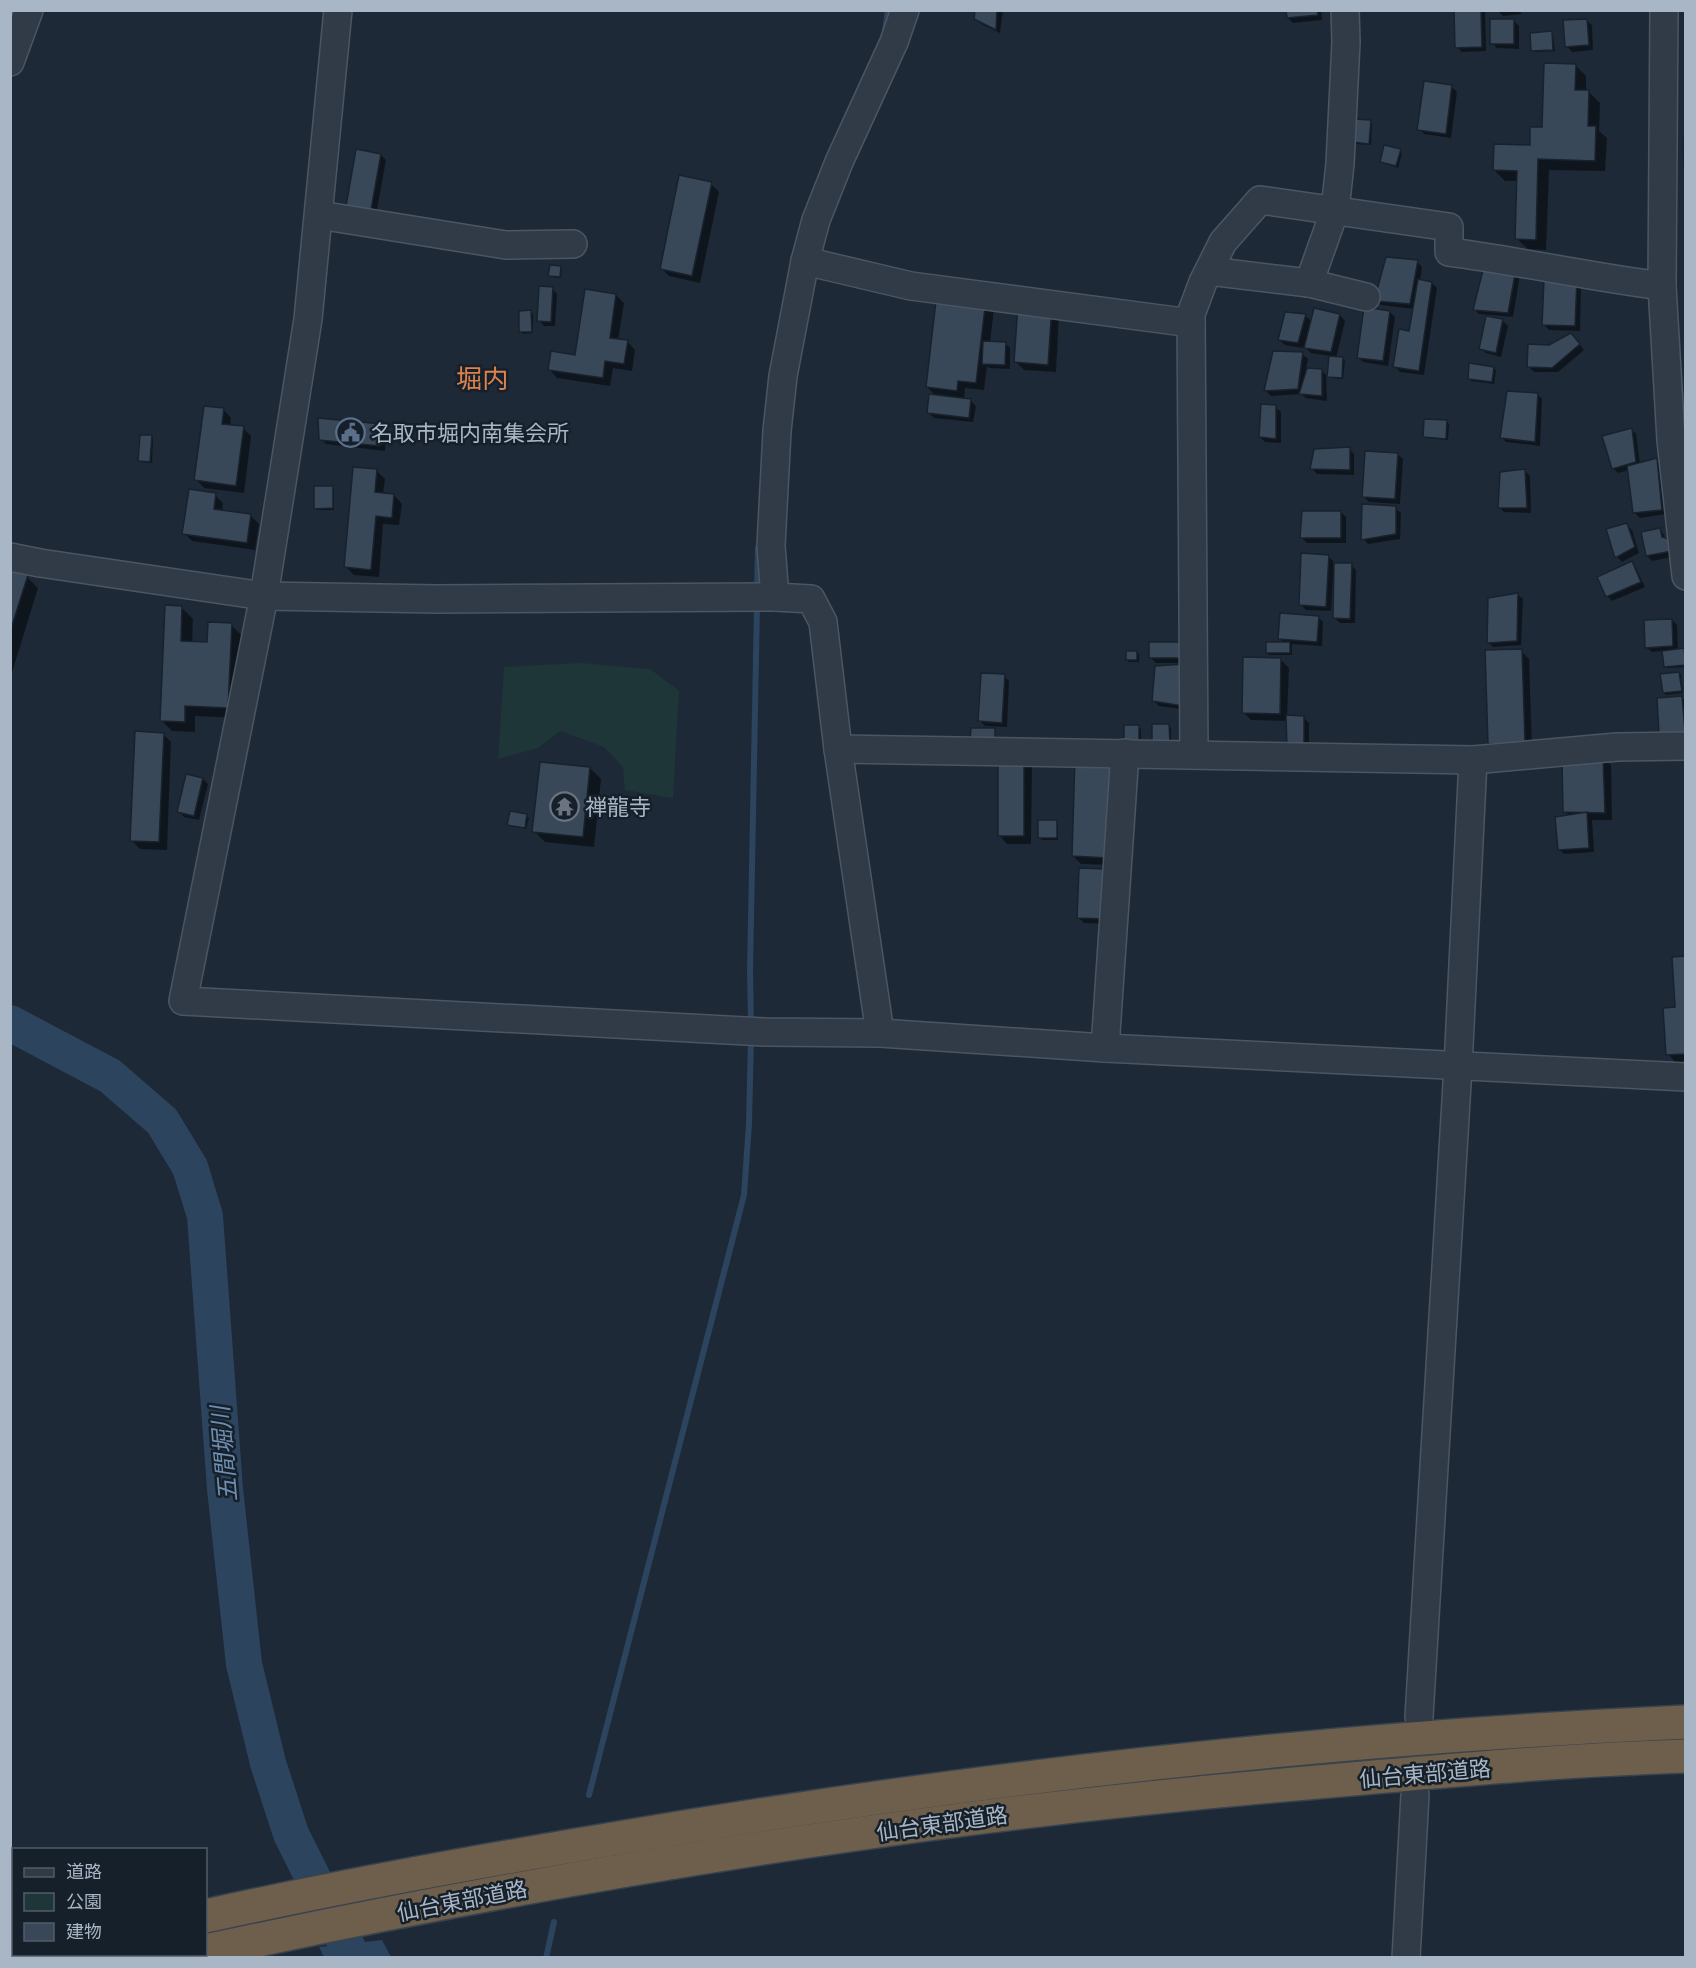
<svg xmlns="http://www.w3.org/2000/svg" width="1696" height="1968" font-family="Commissioner,'Noto Sans JP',sans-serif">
<rect width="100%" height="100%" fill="#1d2937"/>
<!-- green -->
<path fill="#1f3638" d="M581 663 650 669 679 691 673 798 625 790 623 767 604 747 560 731 538 748 498 759 504 667Z"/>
<!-- water -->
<path fill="#2c445e" d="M382 1940 391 1957H324L319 1947Z"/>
<!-- shadow -->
<g fill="#0007">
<path d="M976 10H1003L1000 33 981 24 975 18Z"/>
<path d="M1288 10H1321L1322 20 1293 23 1288 18Z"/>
<path d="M1456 10H1485L1486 51 1462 52 1457 47Z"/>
<path d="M1521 10V14L1503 16 1497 10Z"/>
<path d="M1586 20 1592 25 1593 50 1572 52 1567 46Z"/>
<path d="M1514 21 1519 26V49L1497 48 1492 43Z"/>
<path d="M1551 33 1553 35 1555 51 1535 52 1533 50Z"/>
<path d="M1575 65 1586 76V92H1589L1600 103 1599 131 1607 138 1605 171 1549 170 1546 250 1528 249 1516 238 1518 181H1505L1494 170 1531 146 1543 129Z"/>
<path d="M1452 87 1457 92 1451 138 1424 134 1419 129Z"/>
<path d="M1370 122 1372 124 1371 145 1356 144 1354 142Z"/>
<path d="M1400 151 1402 153 1398 168 1382 162Z"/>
<path d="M381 155 386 160 376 215 352 210Z"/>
<path d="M711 184 719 192 700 283 669 276 661 268Z"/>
<path d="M1417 262 1422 267 1420 281 1432 283 1437 288 1424 375 1400 372 1395 366 1411 333 1414 309 1381 305 1376 300Z"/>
<path d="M560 267 562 270 561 278 552 277 550 275Z"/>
<path d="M1485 268 1520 275 1513 317 1479 314 1474 309Z"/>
<path d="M1545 281 1581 287 1580 331 1549 330 1544 325Z"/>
<path d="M552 288 557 294 555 326H544L539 320Z"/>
<path d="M938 294 994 308 990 343H1005L1010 348V369L989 368 987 366 984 390 965 388 964 400H970L976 406 973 422 934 418 929 413 937 397 927 387Z"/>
<path d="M616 295 624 303 618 340 627 341 635 350 632 371 613 368 610 386 557 378 549 369 576 357Z"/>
<path d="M1019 305 1059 315 1056 372 1024 370 1016 362Z"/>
<path d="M531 312 533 314V333L523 334 521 332Z"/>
<path d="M1390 312 1395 317 1388 366 1363 362 1358 357Z"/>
<path d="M1305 315 1312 322 1340 315 1345 321 1336 358 1343 359 1345 361 1343 379 1331 378 1329 376 1330 356 1311 353 1304 346 1303 348 1285 345 1279 340Z"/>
<path d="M1487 317 1503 321 1508 326 1501 357 1486 353 1481 348Z"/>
<path d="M1576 340 1584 350 1558 372H1534L1529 367 1549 346Z"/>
<path d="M1302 354 1308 359 1306 369 1321 370 1326 375 1327 401 1306 398 1301 394 1271 396 1266 391Z"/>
<path d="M1494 368 1496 370 1494 384 1471 381 1469 379Z"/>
<path d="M1537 394 1542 399 1540 446 1506 442 1501 437Z"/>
<path d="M1275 407 1281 412V443L1265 442 1260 437Z"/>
<path d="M223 409 231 418 230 426 243 428 251 436 244 493 204 488 196 479Z"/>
<path d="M1447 422 1449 424 1448 440 1427 438 1425 436Z"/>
<path d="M381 425 386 431 385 451 326 444 321 439Z"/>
<path d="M1631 429 1636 434 1640 464 1656 460 1661 465 1666 514 1640 518 1635 513 1629 470 1618 473 1613 468Z"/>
<path d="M151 437 153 439 152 463 142 462 140 460Z"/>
<path d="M1349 449 1354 454V475L1317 474 1312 469Z"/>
<path d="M1397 454 1403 459 1400 504 1369 502 1364 497Z"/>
<path d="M377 471 385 479 383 494 394 495 402 504 399 525 383 524 379 577 354 575 346 567Z"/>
<path d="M1525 471 1530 476 1531 513 1504 512 1499 507Z"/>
<path d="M332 488 334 490V510H317L315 508Z"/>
<path d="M215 495 223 503 222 511 251 516 259 524 255 550 192 541 184 533Z"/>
<path d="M1395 508 1401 513 1400 539 1368 544 1363 539Z"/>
<path d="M1341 512 1346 517V543H1307L1302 538Z"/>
<path d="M1626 525 1632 530 1639 553 1622 562 1617 557 1608 530Z"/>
<path d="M1659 529 1664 535 1665 540 1676 556 1652 561 1647 556Z"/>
<path d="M1328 556 1333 561V564L1351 565 1356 570 1355 623H1340L1335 618V579H1333L1331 611 1306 610 1301 605Z"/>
<path d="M1631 563 1636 568 1645 587 1612 601 1607 596Z"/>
<path d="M10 572 27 577 38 588 10 679Z"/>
<path d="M1517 594 1523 599 1521 645 1493 647 1488 642Z"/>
<path d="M182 608 193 619 192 643 208 644 231 625 242 636 239 718 195 716V732L172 731 161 720Z"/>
<path d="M1318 617 1323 622 1322 646 1292 644V655H1269L1267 653 1285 644 1280 638Z"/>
<path d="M1672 620 1677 625 1678 651 1684 650 1686 652V667L1667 668 1665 666 1664 651 1652 652 1646 647Z"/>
<path d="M1183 643 1188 663H1156L1150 657Z"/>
<path d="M1521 651 1529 659 1532 750 1497 751 1489 743Z"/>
<path d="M1137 652 1139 654V662H1129L1127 660Z"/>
<path d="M1281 660 1289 668 1287 717 1304 718 1309 723V752L1288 721 1251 720 1243 712Z"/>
<path d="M1156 667 1188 710 1159 706 1154 701Z"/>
<path d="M1679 673 1681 675 1683 693 1666 695 1664 693Z"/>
<path d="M1004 676 1009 681 1007 727 985 726 980 721Z"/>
<path d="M1682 698 1686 701V737L1666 739Z"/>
<path d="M1169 726 1171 728V746H1156Z"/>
<path d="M1138 727 1141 729V742H1128Z"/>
<path d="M163 734 171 742 167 850 140 849 132 841Z"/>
<path d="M1603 757 1611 765 1612 820H1592L1594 852 1564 854 1559 849 1570 817 1565 811Z"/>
<path d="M1024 759 1032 767 1031 844H1007L999 835Z"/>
<path d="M1077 759 1115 865 1081 864 1073 856Z"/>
<path d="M590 768 601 779 594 847 545 842 534 831Z"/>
<path d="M187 776 203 779 208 784 199 820 184 817 179 811Z"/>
<path d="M526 816 529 818 526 829 511 826 509 824Z"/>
<path d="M1056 821 1058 823V840H1042L1040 838Z"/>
<path d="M1080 870 1109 924 1084 923 1079 918Z"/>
<path d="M1686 958V1062L1676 1063 1668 1054Z"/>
</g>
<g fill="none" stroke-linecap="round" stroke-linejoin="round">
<!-- stream -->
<g stroke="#2c445e" stroke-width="6">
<path d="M885 31 888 10"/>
<path d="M757 592 758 548"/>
<path d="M751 1024 750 971 757 605"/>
<path d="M589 1795 744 1195 749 1124 751 1037"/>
<path d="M546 1958 554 1922"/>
</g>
<!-- river -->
<path stroke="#2c445e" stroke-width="36" d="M10 1023 110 1076 162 1121 190 1167 205 1216 225 1489 244 1664 268 1763 291 1834 353 1958"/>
</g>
<!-- building -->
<g fill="#384858" stroke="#18222d" stroke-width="1.5">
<path d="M975 10H997L996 30 974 19Z"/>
<path d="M1286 10H1317L1318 15 1287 18Z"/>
<path d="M1454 10H1481L1482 47 1455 48Z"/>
<rect x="1490" y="19" width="24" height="25"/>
<path d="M1587 19 1589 45 1565 47 1563 20Z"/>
<path d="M1552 31 1553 50 1531 51 1530 33Z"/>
<path d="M1544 63 1576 64 1575 90H1589L1588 126H1596L1595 161 1538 159 1536 240 1515 239 1517 171 1493 170 1494 144 1530 145V127H1542Z"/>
<path d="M1424 81 1452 85 1446 134 1417 130Z"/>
<path d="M1354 119 1371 120 1369 144 1352 142Z"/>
<path d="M1683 136H1686V167H1684Z"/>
<path d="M1384 145 1401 149 1396 166 1380 162Z"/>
<path d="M356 149 381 154 371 210 346 206Z"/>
<path d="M679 175 712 182 692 276 660 269Z"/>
<path d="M1386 257 1418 260 1410 304 1374 301Z"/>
<path d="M550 265 561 266 560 277 548 276Z"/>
<path d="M1484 266 1516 269 1508 313 1473 310Z"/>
<path d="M1418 279 1432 282 1419 371 1393 367 1399 329 1409 331Z"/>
<path d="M1544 279 1577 280 1575 326 1542 325Z"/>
<path d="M539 286 553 287 551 322 537 321Z"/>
<path d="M585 289 616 294 610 338 628 340 624 364 605 361 603 378 548 370 551 351 575 355Z"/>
<path d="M937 292 986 299 976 383 958 381 957 391 926 387Z"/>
<path d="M1018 304 1052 306 1048 365 1014 362Z"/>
<path d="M1364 307 1390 311 1383 361 1357 358Z"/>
<path d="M1314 308 1340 314 1331 352 1304 348Z"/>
<path d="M531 310 532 332H519V311Z"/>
<path d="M1285 312 1306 314 1298 343 1278 340Z"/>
<path d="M1486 316 1503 319 1496 353 1479 349Z"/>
<path d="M1571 333 1580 344 1552 368 1527 367 1528 344 1549 345Z"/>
<path d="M983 341 1006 342 1005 365 982 364Z"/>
<path d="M1273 351 1303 352 1298 389 1264 391Z"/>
<path d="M1329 356 1343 357 1342 378 1327 377Z"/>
<path d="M1469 363 1494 367 1492 382 1468 379Z"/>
<path d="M1307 368 1322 369V396L1299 394Z"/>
<path d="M1507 391 1538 393 1535 442 1500 438Z"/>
<path d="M929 394 971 399 969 418 927 413Z"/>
<path d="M1261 404 1276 405V439L1259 437Z"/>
<path d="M204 406 224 408 222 424 244 426 236 486 194 480Z"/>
<path d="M318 418 382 424 380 446 319 440Z"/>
<path d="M1424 419 1447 420 1446 439 1423 437Z"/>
<path d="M1632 428 1636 462 1612 469 1602 436Z"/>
<path d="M140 435H152L150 462 138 461Z"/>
<path d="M1350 447V470L1310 469 1314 449Z"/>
<path d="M1365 451 1398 453 1395 499 1362 497Z"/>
<path d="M1657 458 1662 510 1633 513 1627 466Z"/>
<path d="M353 467 377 469 375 492 394 494 392 518 376 516 371 570 344 567Z"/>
<path d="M1525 469 1527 508H1498L1500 472Z"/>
<path d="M314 486H333V508L314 509Z"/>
<path d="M189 489 216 493 214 509 251 514 247 543 182 534Z"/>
<path d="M1362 504 1396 506V534L1361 540Z"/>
<path d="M1302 511H1341V538H1300Z"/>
<path d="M1627 523 1635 547 1615 558 1606 529Z"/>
<path d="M1660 528 1662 537 1669 539 1672 551 1646 556 1641 532Z"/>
<path d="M1301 553 1329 555 1326 607 1299 605Z"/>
<path d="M1632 561 1641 582 1606 597 1597 577Z"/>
<path d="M1334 563H1352L1350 619 1333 618Z"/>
<path d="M10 570 28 575 10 632Z"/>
<path d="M1518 593 1517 641 1487 643 1488 598Z"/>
<path d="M165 605 182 606 181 641 207 642 208 622 232 623 228 708 185 706V722L160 721Z"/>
<path d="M1280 613 1319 616 1317 642 1278 639Z"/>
<path d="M1672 619 1673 646 1645 648 1644 620Z"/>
<rect x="1149" y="642" width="35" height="16"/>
<rect x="1266" y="642" width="24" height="11"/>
<path d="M1684 648 1686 665 1664 667 1662 651Z"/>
<path d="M1522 649 1525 743 1488 744 1485 650Z"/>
<rect x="1126" y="651" width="11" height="9"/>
<path d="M1243 657 1281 658 1280 714 1242 713Z"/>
<path d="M1185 664 1183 706 1152 701 1155 666Z"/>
<path d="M1679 672 1682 691 1663 693 1660 674Z"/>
<path d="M981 673 1005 674 1002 723 978 721Z"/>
<path d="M1682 696 1685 732 1659 734 1657 698Z"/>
<path d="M1286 715 1304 716V748H1287Z"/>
<path d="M1152 724H1169L1170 744H1152Z"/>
<rect x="1124" y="725" width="15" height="16"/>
<path d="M971 728H995V742L970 741Z"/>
<path d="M135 731 164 733 159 842 130 841Z"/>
<path d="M1603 755 1605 813 1563 812 1562 761Z"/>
<path d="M1075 757 1112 759 1108 858 1072 856Z"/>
<rect x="998" y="758" width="26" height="78"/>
<path d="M540 762 590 767 583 837 532 832Z"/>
<path d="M186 774 203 778 194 816 177 812Z"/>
<path d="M510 811 527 814 525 828 507 825Z"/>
<path d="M1587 812 1589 848 1558 850 1555 817Z"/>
<rect x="1038" y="820" width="19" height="18"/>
<path d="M1079 868 1106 869 1105 919 1077 918Z"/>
<path d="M1686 956V1054L1666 1055 1663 1008 1675 1007 1672 957Z"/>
</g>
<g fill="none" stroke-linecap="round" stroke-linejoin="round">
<defs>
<g id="minor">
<path d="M338 10 308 319 264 596 183 1001 765 1032 880 1033 1105 1048 1686 1077"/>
<path d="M1345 10 1346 42 1340 164 1335 210 1309 283 1366 297"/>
<path d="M1664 10 1662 286 1671 440 1686 576"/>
<path d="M10 62 29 10"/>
<path d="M319 215 506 245 573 244"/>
<path d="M805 261 911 286 1191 323"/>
<path d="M1209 271 1309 283"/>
<path d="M10 557 40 563 264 596 437 599 775 597 811 599 823 622 838 749 880 1033"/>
<path d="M775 597 771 546 777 431 783 376 805 261 816 220 839 162 894 42 905 10"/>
<path d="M838 749 1473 760 1617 747 1686 746"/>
<path d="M1194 754 1191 314 1203 282 1223 242 1260 200 1449 227V252C1520 261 1590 277 1662 286"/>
<path d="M1105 1048 1125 753"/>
<path d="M1419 1717 1458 1067 1473 760"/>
<path d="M1406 1958 1415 1795"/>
</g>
<g id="highway">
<path d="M206 1916C342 1886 480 1861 619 1838 972 1778 1328 1738 1686 1722"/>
<path d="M206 1951C458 1897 712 1852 967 1819 1084 1804 1201 1792 1318 1782 1441 1771 1563 1760 1686 1756"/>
<path d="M21 1958 33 1954"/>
<path d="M175 1958 189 1954"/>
</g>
</defs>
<!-- minor casing -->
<use href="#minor" stroke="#4b5662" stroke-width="30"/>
<!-- highway casing -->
<use href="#highway" stroke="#38434e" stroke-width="36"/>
<!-- minor -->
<use href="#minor" stroke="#303b47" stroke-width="27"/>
<!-- highway -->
<use href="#highway" stroke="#6e5f4c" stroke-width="33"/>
</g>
<!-- icons -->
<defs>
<symbol id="civic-ring" viewBox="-11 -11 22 22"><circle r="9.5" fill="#16202b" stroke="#5c6f8a" stroke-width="1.5"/><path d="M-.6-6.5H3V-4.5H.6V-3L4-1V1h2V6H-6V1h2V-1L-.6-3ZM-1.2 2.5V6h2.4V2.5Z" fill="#5c6f8a"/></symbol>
<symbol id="temple-ring" viewBox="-11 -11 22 22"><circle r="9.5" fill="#16202b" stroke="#6b7280" stroke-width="1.5"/><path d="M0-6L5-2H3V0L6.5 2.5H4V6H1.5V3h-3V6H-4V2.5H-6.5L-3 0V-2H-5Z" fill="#6b7280"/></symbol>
</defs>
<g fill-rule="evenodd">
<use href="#civic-ring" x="334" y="416" width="33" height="33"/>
<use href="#temple-ring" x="548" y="790" width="33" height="33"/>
</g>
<g text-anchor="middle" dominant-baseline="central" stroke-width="5" stroke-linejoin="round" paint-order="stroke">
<!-- poi labels -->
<g font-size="22" fill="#a9b6c5" stroke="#16202b" text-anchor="start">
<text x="371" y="432">名取市堀内南集会所</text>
<text x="585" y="806">禅龍寺</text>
</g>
<!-- street labels -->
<g font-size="22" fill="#a9b6c5" stroke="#16202b">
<text transform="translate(1425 1773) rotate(-5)">仙台東部道路</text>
<text transform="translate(942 1823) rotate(-8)">仙台東部道路</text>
<text transform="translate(462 1900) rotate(-11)">仙台東部道路</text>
</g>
<!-- water labels -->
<g font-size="24" font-style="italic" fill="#6e8eb1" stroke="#16202b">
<text transform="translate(223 1454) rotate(-95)">五間堀川</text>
</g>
<!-- quarter labels -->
<g font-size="26" fill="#dd824c" stroke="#16202b">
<text x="482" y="377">堀内</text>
</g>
</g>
<!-- border -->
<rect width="1696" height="1968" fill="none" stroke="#a9b6c5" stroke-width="24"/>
<!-- legend -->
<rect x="12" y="1848" width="195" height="108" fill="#16202b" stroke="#515c69" stroke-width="1.5"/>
<rect x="24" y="1868" width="30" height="9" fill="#303b47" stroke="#515c69" stroke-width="1.5"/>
<text x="66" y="1878" font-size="18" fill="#a9b6c5">道路</text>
<rect x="24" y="1893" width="30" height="18" fill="#1f3638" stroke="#515c69" stroke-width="1.5"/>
<text x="66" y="1908" font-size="18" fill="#a9b6c5">公園</text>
<rect x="24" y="1923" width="30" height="18" fill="#384858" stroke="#515c69" stroke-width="1.5"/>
<text x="66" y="1938" font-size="18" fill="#a9b6c5">建物</text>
</svg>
